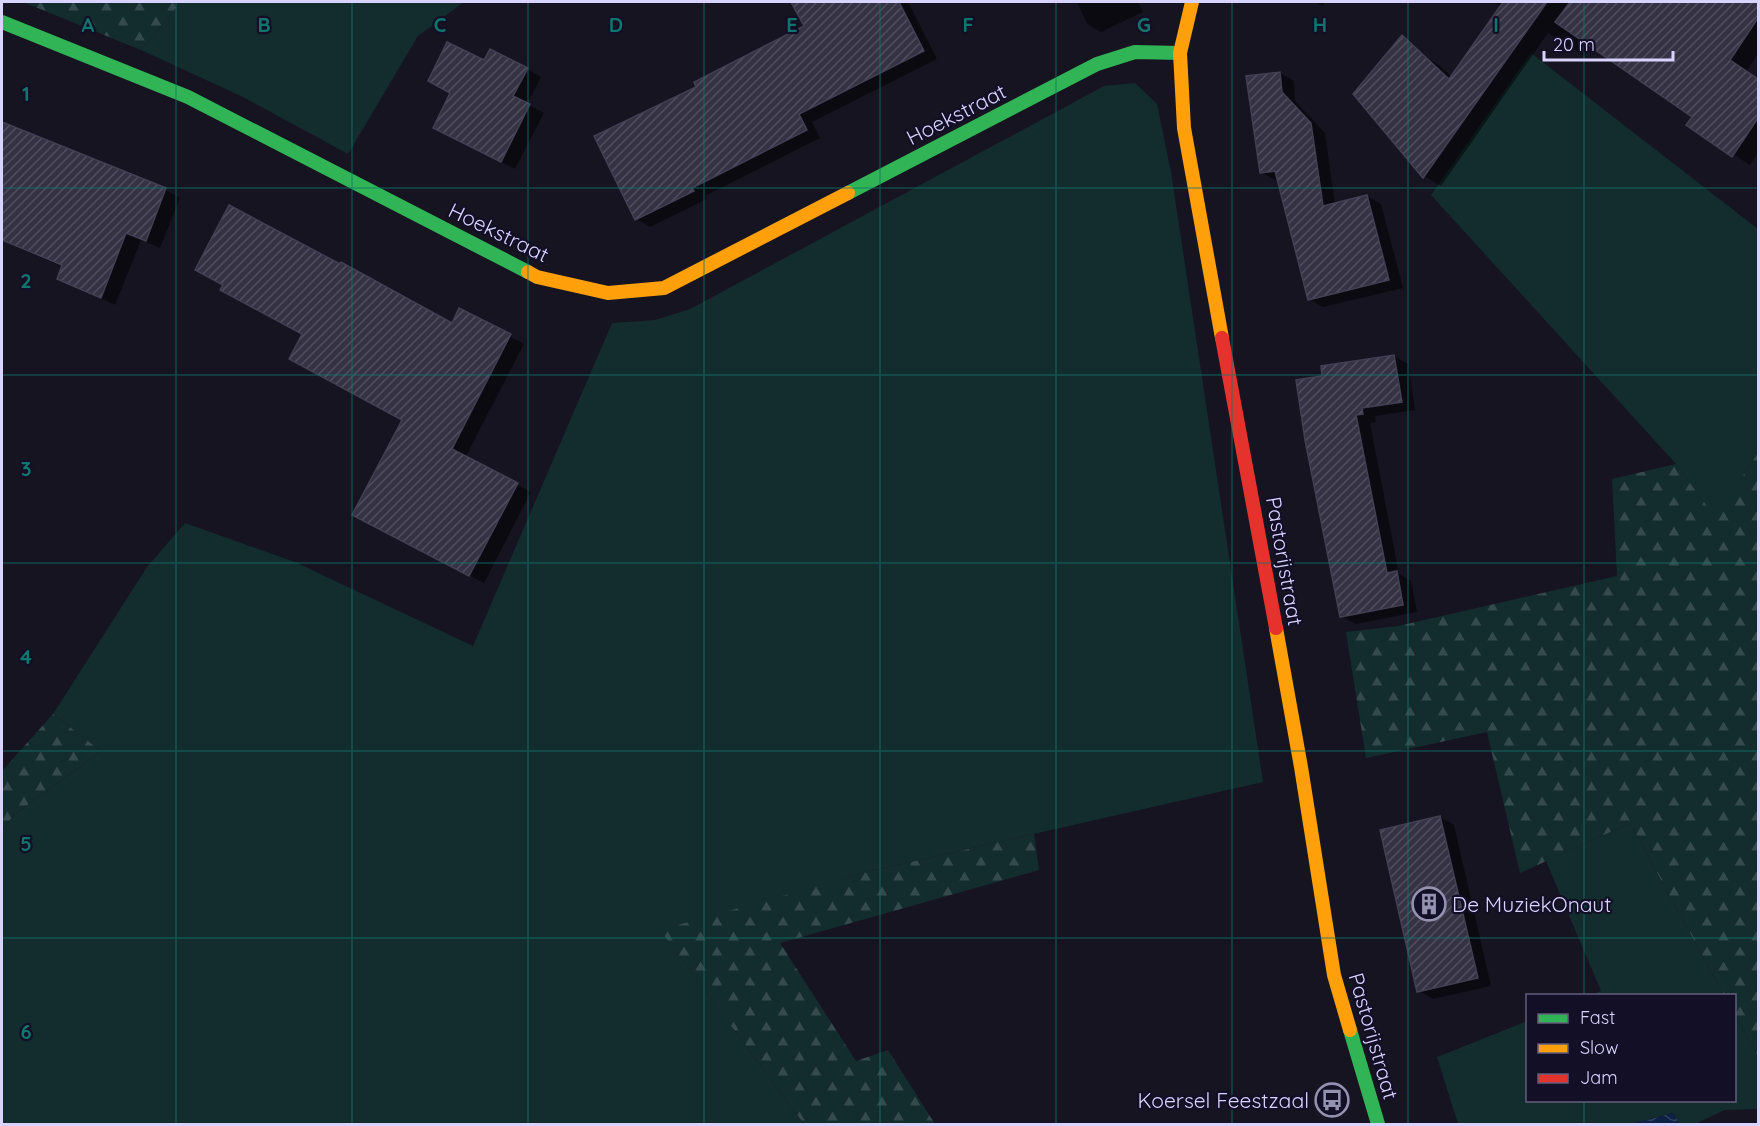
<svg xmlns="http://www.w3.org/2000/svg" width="1760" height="1126" font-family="Quicksand,sans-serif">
<defs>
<pattern id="forest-firs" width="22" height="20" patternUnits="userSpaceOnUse" patternTransform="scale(1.5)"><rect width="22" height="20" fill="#132c2d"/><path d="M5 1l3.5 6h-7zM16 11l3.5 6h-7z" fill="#354a4c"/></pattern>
<pattern id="water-waves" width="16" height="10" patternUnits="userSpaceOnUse" patternTransform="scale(1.5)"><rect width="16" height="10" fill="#0d2144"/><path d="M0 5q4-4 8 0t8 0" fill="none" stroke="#304060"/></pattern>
<pattern id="building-hatch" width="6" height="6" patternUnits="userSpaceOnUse" patternTransform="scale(1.5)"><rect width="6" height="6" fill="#343243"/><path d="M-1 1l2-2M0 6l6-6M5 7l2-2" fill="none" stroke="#514f5f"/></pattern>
</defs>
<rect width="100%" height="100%" fill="#161421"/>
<!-- green -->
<g fill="#132c2d">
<path d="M181 2H464L418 36 348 154 243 97 141 50Z"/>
<path d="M1531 53 1758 229V453L1715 518 1676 464 1431 195Z"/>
<path d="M1135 83 1157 104 1171 172 1263 782 871 871 661 931 804 1124H2V830L14 815 101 751 53 714 147 567 185 523 295 562 473 646 612 323 655 320 690 309 1104 86Z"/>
<path d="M1630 823 1724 995H1591L1601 991 1546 861Z"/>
<path d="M1735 1015 1758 1056V1109L1725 1110 1695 1124H1680L1672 1113 1631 1124H1458L1437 1057 1527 1021 1528 1100H1734Z"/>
</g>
<!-- forest -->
<g fill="url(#forest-firs)">
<path d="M23 2H181L141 50Z"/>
<path d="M1758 453V1056L1735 1015 1734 996 1724 995 1630 823 1520 873 1487 732 1366 758 1346 632 1398 626 1617 576 1612 479 1676 464 1715 517Z"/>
<path d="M53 714 101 751 14 815 2 830V771Z"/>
<path d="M1034 834 1039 870 780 943 856 1061 888 1050 935 1124H804L660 930 871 871Z"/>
</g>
<!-- water -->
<path fill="url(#water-waves)" d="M1673 1113 1680 1124H1631Z"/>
<!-- shadow -->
<g fill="#0007">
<path d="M793 2H908L937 59 812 122 820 138 705 196 707 199 650 227 636 219 698 88 806 27Z"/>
<path d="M1077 2H1138L1143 12 1101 32 1087 24Z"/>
<path d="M1314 2H1325L1323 6Z"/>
<path d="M1494 2H1758V53L1747 71 1758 79V153L1750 165 1688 125 1694 116 1591 45 1584 56 1548 33 1441 186 1424 176 1355 94 1422 55 1439 65 1453 78 1501 7Z"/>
<path d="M485 62 527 69 541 77 527 104 544 113 515 169 449 135Z"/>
<path d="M1280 73 1294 81 1295 101 1325 133 1335 205 1367 196 1381 204 1403 288 1323 307 1309 299 1279 180H1275L1261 172Z"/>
<path d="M2 124 166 190 180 198 160 248 141 240 115 305 59 279 63 267 2 241Z"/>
<path d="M460 310 524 344 465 458 531 492 484 583 368 523Z"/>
<path d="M1394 356 1408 364 1415 410 1375 416 1376 422 1370 423 1399 574 1411 581 1417 612 1356 624 1342 616 1323 377Z"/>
<path d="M1440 817 1454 825 1491 986 1433 999 1419 991Z"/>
</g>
<!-- building -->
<g fill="url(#building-hatch)" stroke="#433f54" stroke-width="1.5">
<path d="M791 2H899L924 51 799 114 807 130 692 188 694 191 635 220 594 136 696 87 694 82 804 26Z"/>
<path d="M1503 2H1547L1423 178 1353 94 1402 35 1449 79Z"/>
<path d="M1570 2H1758V18L1730 60 1758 79V118L1732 157 1686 125 1692 117 1555 22Z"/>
<path d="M447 42 484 60 490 49 528 68 513 96 530 104 501 162 433 128 450 93 428 81Z"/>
<path d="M1280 72 1282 92 1311 123 1323 206 1367 195 1389 280 1308 300 1275 171 1260 173 1246 76Z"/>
<path d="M2 122 166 188 146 241 126 233 101 298 57 279 62 265 2 240Z"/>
<path d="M229 205 340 264 341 262 452 323 459 308 511 334 452 449 518 483 469 576 352 515 402 420 289 359 302 334 220 290 223 285 195 270Z"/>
<path d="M1394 355 1402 402 1362 408 1363 414 1356 415 1387 573 1397 571 1403 605 1340 617 1305 440 1296 380 1322 376 1321 366Z"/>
<path d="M1440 816 1478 978 1417 992 1380 830Z"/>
</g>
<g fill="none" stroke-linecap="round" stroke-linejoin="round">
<!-- fast -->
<g stroke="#30b455" stroke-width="14">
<path d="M2 22 188 97 528 272"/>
<path d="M848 193 1097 64 1135 52 1180 53"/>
<path d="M1350 1030 1378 1124"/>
</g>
<!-- slow -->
<g stroke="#ff9f0a" stroke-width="14">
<path d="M1192 2 1180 53 1184 128 1222 338"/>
<path d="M528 272 537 277 608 293 664 288 848 193"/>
<path d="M1276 628 1301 767 1334 975 1350 1030"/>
</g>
<!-- jam -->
<path stroke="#e5322d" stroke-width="14" d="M1222 338 1276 628"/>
</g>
<!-- grid -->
<path fill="none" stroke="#0f766e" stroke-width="1.5" stroke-opacity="0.55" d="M176 2V1124M352 2V1124M528 2V1124M704 2V1124M880 2V1124M1056 2V1124M1232 2V1124M1408 2V1124M1584 2V996M2 188H1758M2 375H1758M2 563H1758M2 751H1758M2 938H1758M1584 1100V1124"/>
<!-- icons -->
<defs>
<symbol id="building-ring" viewBox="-11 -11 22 22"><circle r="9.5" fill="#130f26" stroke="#9591b1" stroke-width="1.5"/><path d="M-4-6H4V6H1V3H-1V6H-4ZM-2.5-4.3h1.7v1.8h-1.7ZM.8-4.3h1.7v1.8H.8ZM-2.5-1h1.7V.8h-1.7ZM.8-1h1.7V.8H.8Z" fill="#9591b1"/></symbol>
<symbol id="bus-ring" viewBox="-11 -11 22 22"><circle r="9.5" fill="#130f26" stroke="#9591b1" stroke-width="1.5"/><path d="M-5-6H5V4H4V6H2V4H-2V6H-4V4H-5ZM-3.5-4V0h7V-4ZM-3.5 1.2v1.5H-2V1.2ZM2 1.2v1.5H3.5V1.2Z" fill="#9591b1"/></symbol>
</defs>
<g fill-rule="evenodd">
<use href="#building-ring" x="1410" y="885" width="38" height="38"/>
<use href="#bus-ring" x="1313" y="1081" width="38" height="38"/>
</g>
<g text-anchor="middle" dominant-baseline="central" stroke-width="4.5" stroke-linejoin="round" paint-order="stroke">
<!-- street labels -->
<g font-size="21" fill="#d9d4ff" stroke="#130f26">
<text transform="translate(956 114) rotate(-27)">Hoekstraat</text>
<text transform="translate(499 232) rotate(26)">Hoekstraat</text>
<text transform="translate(1285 561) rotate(80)">Pastorijstraat</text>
<text transform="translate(1374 1036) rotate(74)">Pastorijstraat</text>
</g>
<!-- poi labels -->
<g font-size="21" fill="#d9d4ff" stroke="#130f26" text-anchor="start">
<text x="1452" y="904">De MuziekOnaut</text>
<text x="1309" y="1100" text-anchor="end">Koersel Feestzaal</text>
</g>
</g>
<g font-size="20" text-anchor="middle" font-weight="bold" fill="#0f766e" stroke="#130f26" stroke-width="4.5" stroke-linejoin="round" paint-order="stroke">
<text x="88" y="32">A</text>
<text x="264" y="32">B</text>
<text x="440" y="32">C</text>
<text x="616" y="32">D</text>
<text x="792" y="32">E</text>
<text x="968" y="32">F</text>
<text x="1144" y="32">G</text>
<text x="1320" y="32">H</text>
<text x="1496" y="32">I</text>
<text x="26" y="101">1</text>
<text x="26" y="288">2</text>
<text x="26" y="476">3</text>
<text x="26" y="664">4</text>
<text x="26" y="851">5</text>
<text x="26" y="1039">6</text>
</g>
<!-- border -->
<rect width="1760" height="1126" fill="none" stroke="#d9d4ff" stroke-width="6"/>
<!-- legend -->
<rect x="1526" y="994" width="210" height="108" fill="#130f26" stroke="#625e7d" stroke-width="1.5"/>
<rect x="1538" y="1014" width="30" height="9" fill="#30b455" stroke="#625e7d" stroke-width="1.5"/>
<text x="1580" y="1024" font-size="18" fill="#d9d4ff">Fast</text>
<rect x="1538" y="1044" width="30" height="9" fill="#ff9f0a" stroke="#625e7d" stroke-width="1.5"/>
<text x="1580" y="1054" font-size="18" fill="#d9d4ff">Slow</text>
<rect x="1538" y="1074" width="30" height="9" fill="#e5322d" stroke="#625e7d" stroke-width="1.5"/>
<text x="1580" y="1084" font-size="18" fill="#d9d4ff">Jam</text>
<!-- scale -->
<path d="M1544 51v9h129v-9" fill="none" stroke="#d9d4ff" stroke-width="3"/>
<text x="1553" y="51" font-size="18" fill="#d9d4ff" stroke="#130f26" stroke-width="4.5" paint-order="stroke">20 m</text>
</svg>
